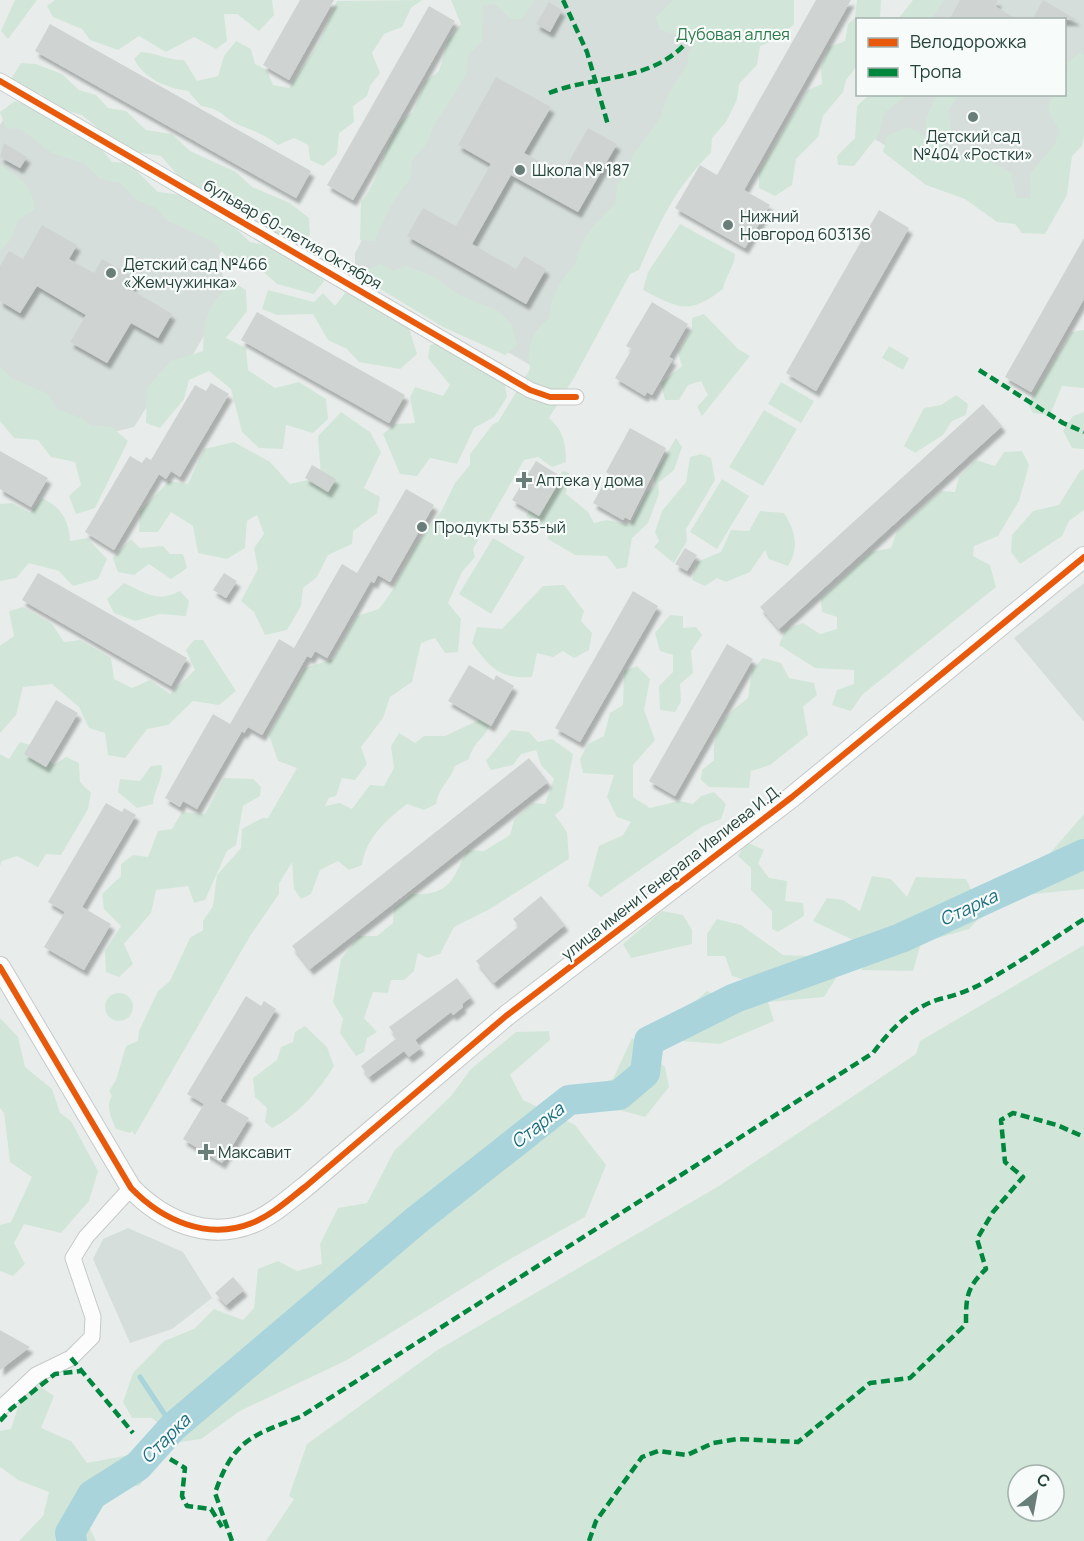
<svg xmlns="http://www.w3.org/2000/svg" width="1084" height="1541" font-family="Manrope,sans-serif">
<defs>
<filter id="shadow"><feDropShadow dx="3.5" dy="6" stdDeviation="1.5" flood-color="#0004"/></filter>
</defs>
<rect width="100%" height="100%" fill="#e8edeb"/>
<!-- built -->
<g fill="#d6dedb">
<path d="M468 0H718L687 87 532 366 355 265V253L473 31Z"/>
<path d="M927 0H1084V101L1039 219 1008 218 866 134 873 95 1064 94V20L915 19Z"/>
<path d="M9 110 229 239 219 255 227 297 186 366 174 364 134 427 94 437 0 385V125Z"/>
<path d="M1084 583V722L1014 638Z"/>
<path d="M128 1228 183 1252 212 1298 172 1329 130 1343 93 1259 103 1239Z"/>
</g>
<!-- green -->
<g fill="#d1e6d8" fill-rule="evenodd">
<path d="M15 0H37L8 39 1 31Z"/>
<path d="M55 0H272L274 15 259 31 237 14H224L227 41 216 49 194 37 166 52 139 36 118 50 90 40 82 29 53 17 47 6Z"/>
<path d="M422 0 411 8 402 27 384 34 372 53 380 73 370 86 367 96 353 106 354 122 339 133 337 154 323 166 310 160 308 145 294 138 278 145C265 135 254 131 239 125 221 117 225 110 201 106L188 91C167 88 144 79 134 59L141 52C158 53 166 60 184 60L197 81 218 76 224 56 236 41 251 49 255 64 267 70 273 85 289 88 319 43 337 1Z"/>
<path d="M451 0H534L522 19H511L495 4 483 5 482 41 468 55 466 75 432 128 428 142 412 160 410 180C393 197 384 218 375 241L360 240 361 202C383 178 385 127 413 112L425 82 439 71 448 40 461 24Z"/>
<path d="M673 0H794V24L780 38 760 46 757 65 739 84 737 100 726 122 712 138 711 153C676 186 657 227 639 270L630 274 575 376 549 418C563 430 566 443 566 462L552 467 538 457 524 460 473 549 475 557 462 572 448 603 461 619 458 652 445 653 435 638 421 643 412 682 390 697 383 718 361 747 367 764 355 780 342 778 336 796 329 798 325 806 340 803 352 809 370 785 384 786 394 768 391 746 399 733 415 743 424 736H445L483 718 490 722C485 741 475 738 469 759L455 766C450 781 438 788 436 804L424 810 407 804C386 820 366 838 362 865L349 870 338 861 320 870 311 894 301 899 294 889 292 862 279 884V894L250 936 135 1135 132 1131 130 1133 116 1129C112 1119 105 1106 112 1096L109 1091 116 1080 126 1046 138 1041 139 1031 158 991 170 981 190 938 203 930V921L213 906 217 875 241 848 242 829 262 818H268L297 768 278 761 269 735 305 668 333 659 357 616 379 609 392 591 416 545 442 510 455 483 470 465V454L493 424 498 422 530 369C526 348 532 330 550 318 550 298 560 278 575 266 579 240 596 221 615 205L617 185 628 172 633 155 660 119 669 93 688 63 689 53 700 32 693 39 660 30 656 17Z"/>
<path d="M857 0H881L880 19 858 20 857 66 846 80 843 92 823 116 818 137 796 159 792 185 775 196 759 188V172L808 90 822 84 821 68 829 47 845 41 848 24 855 18Z"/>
<path d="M913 0H944L932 19H898Z"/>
<path d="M1080 52 1084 55V136L1082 146 1072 156 1067 195 1045 234 1022 233 1015 224 997 222 965 199 926 185 883 152 887 136 908 127 925 136 926 119 936 95H958L948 111 951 129 944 147 966 162 973 151 1011 173 1016 197 1030 199 1031 173 1055 144 1059 130 1048 110 1052 96 1064 94 1068 63Z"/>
<path d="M21 63 36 64 62 74 79 90 96 95 108 108 126 111 146 130 172 134 190 151 236 172 252 187 290 203 309 218 310 235 300 243 275 232 237 201 215 198 180 178 161 156 136 152 110 138 82 115 54 107 41 94 24 89 11 79Z"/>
<path d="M869 95H904L905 97 884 113 879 134 854 166 838 165 837 156 855 138 857 106Z"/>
<path d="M15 101 50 113 72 134 95 141 112 162 129 163 158 192 183 195 230 223 250 242 275 247 289 259 314 270 324 281 314 294 277 284 259 268 231 261 212 241 168 221 156 208 135 199 121 183 100 179 84 163 52 153 21 129 6 128 0 112Z"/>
<path d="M0 165C20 178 32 184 35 209L18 220 11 239 0 251Z"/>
<path d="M680 224 735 254C735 266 725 276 723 289 689 315 679 309 643 290L648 272Z"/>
<path d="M381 264 394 271 406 266 432 276 459 295 498 311 512 325 517 345 505 355 443 327 365 280 367 270Z"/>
<path d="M233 282 246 290 247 311 226 338 246 348 248 370 275 388 299 382 326 399 328 419 313 433 286 425 283 449 259 448 242 432 231 389 209 371 189 380 184 399 160 428 146 423 147 388 171 361 203 351C204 319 208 303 233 282Z"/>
<path d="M268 290 314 302 323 293 335 306 346 292 367 295 407 322 417 354 400 369 359 362 347 349 328 340 313 314 277 315 262 309Z"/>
<path d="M704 314 738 349 750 356 702 416 697 407 708 395 701 381 688 385 679 400H665L661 383 682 366 678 352 692 329V318Z"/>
<path d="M1084 330V388L1062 386 1050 415 1033 413 1028 404 1072 332Z"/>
<path d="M441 342 504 380 507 397 494 417 474 428 457 464 430 458 417 476 400 474 383 434 395 424 415 423 410 397 415 387 443 396 450 385 428 358 430 345Z"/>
<path d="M889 346 909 358 903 370 882 358Z"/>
<path d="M0 366 11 378 48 394 57 409 83 419 91 426 112 427 128 441 95 508 76 514 69 496 81 485 75 462 51 457 38 440 14 438 0 421Z"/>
<path d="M781 382 814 401 801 423 768 404Z"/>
<path d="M956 395 968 404 966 415 952 421 943 435 915 453 904 446 924 408 941 405Z"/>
<path d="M764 410 797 429 763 486 729 467Z"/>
<path d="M341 412 370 432 381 452 364 488 380 497 377 513 353 531 352 544 328 555 317 577 303 588 301 606 287 630 265 635 254 612 241 601 258 569 254 548 264 534 257 515 247 521 245 548 227 559 198 553 193 526 171 512 158 532H139L140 511 169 481 188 484 204 449 234 442 270 462 290 484 321 477 318 436Z"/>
<path d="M1084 412V449L1072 448 1063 431 1073 416Z"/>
<path d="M676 438 682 447 674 470 658 483 659 494 648 523 632 538 627 567 617 569 607 556 575 555 548 539 549 527 536 524 526 516 540 493 564 471 569 473 566 494 588 512 594 523 607 520 630 525 647 492 655 485 654 475Z"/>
<path d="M1022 451 1029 465 1019 501 998 536 974 546 973 556 990 565 996 587 862 695 851 711 832 705 837 690 854 684V670L815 668 779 645 786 629 803 623 820 634 837 629V617L822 612 821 599 871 552 891 548 897 531 941 491 955 492 959 477 976 460 995 466 1004 452Z"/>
<path d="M701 454 711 458 715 480 686 529 687 541 674 563 654 547 659 541 655 532 662 511 686 482 690 457Z"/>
<path d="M1084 469V510L1069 521 1062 536 1020 564 1011 552 1012 535 1033 511 1059 505 1080 471Z"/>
<path d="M722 479 749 496 717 549 690 532Z"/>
<path d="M42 498C61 507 69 520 70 541L87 538 107 559 98 579 73 586 59 571 29 563 16 578 0 581V504L12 503 30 513Z"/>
<path d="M760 511 784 513C795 530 800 548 788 566L769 559 765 550 750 572 726 582 717 578 705 586 692 580 697 562 721 552 731 530 749 531Z"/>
<path d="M493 538 525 557 491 614 459 594Z"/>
<path d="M131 539 140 548 163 546 170 554H183L187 568 171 579 149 564 134 575 118 572 113 558Z"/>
<path d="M124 583C146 593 157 603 180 591L189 601 186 616 160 614 135 621 114 613 107 599Z"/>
<path d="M564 585 584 611 581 621 592 633 589 650 574 658 563 651 553 657 537 653 532 677C499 679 490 668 472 643L477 627 502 629 543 586Z"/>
<path d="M23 607 52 624 64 642 80 640 111 658 114 679 132 688 150 680 170 694 195 670 186 650 194 640H203L236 691 219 705 193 701 168 725 147 729 125 758 108 755 105 733 89 728 79 707 52 684 23 687 16 715 0 733V646L14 636 9 611Z"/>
<path d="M670 615 683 616V628L696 627 702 635 691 651 693 673 680 684 681 702 675 712 660 710 659 686 673 672V655L660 651 655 633Z"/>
<path d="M763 658 781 663 789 678 814 683 817 695 803 707 808 735 770 765 751 771 749 788 709 787 701 780 702 770 714 760C712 730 725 715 748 698L752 670Z"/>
<path d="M637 666 650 679 644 710 655 740 633 765V797L650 808 679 801 693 804 701 796 714 792 726 804 721 819 703 826 601 897 588 886 599 846 623 835 631 822 617 817 607 797 614 775 583 773 580 759 588 744 604 736 610 713 623 705 624 671Z"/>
<path d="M511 730 529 732 538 742 552 739 573 754 563 808 555 815 567 832 569 859 490 909 454 927 440 954 427 958 418 953 414 971 404 980H391L388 993 373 992 364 1018 377 1032 367 1038 364 1052 356 1056 340 1033 343 1019 333 1002 341 959 359 936H377L393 923 394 908 412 894C449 896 453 880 467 850L484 851 510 835 514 820 533 803 545 804 554 779 541 765 536 750 521 754 513 765 491 770 486 761Z"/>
<path d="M20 742 37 747 54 765 66 757 79 763 80 782 91 793 88 809 61 855 46 854 38 867 17 856 2 861 0 866V754L9 759Z"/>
<path d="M162 765C163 780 154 789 153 804L137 808 118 792 120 779 140 781 151 766Z"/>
<path d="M224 778 253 779 261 787 260 796 243 806 236 845 227 851 205 900 194 903 188 886 156 890 151 913 124 944 133 964 119 977 106 972 105 951 121 926 104 909 102 894 121 876V864L133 855 148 857 158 831 172 829 182 812 205 814Z"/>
<path d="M1084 814V889L1013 896Z"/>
<path d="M746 842 764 850 758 863 769 878 787 881 785 901 803 903 804 916 778 932 772 929V911L751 890V868L738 856Z"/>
<path d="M872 876 891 879 907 897 916 877 966 879 983 914 969 929 921 943 913 971 862 970 855 941 813 921 827 898 843 900 860 911Z"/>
<path d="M662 911 683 915 692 930V944L631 958 623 944Z"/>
<path d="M717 919 741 925 783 955 810 956 819 975 836 978 824 997 768 1002 774 1021 720 1044 682 1041 667 1025 707 991 719 998 748 981 732 976 725 956H707V934Z"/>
<path d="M1084 945V1541H266L294 1499 289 1496 307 1444 436 1351 719 1186 916 1054 920 1041ZM1018 1475H1054V1511H1018Z"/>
<circle cx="119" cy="1007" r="14"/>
<path d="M0 1018 18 1037 25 1067 52 1089 60 1113 71 1121 98 1171 89 1201 61 1233 24 1224 14 1243 25 1264 13 1276 0 1271V1225L11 1222 32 1177 10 1162 4 1113 0 1108Z"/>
<path d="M305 1026 327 1047 334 1066C318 1092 299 1114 272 1128L265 1122 267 1108 255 1097 253 1078 277 1060 281 1047 293 1042 295 1032Z"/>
<path d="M549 1031 550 1040 510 1075 523 1100 575 1125 606 1165 585 1217 510 1259 347 1360 240 1411 201 1439 180 1442 152 1418H132L123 1402 133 1373 164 1341 194 1329 214 1309 243 1320 254 1308 258 1269 278 1261 297 1271 322 1264 320 1244 338 1208 367 1203 394 1151 451 1096 471 1069 516 1032Z"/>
<path d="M632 1038 665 1067 669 1087 645 1117 601 1105 581 1091 613 1079Z"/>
<path d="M38 1385 54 1396 41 1428 71 1441 87 1463 135 1454 150 1473 139 1486 103 1483 87 1523 96 1541H19L43 1516 49 1492 18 1480 0 1467V1431L11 1429 21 1398Z"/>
</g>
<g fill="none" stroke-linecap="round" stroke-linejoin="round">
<!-- stream -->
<path stroke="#a9d4db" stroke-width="5" d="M140 1377 173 1427"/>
<!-- river -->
<path stroke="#a9d4db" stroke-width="30" d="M72 1541 70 1533 92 1495 138 1466 173 1427 418 1219 569 1100 619 1095 645 1073 649 1041 735 998 901 938 1084 854"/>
</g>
<!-- building -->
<g fill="#cfd4d2" filter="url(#shadow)">
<path d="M300 0H334L289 80 263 65Z"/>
<path d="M816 0H851L744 190 770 205 745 248 675 208 700 165 717 175Z"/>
<path d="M960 0H998L995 6 1018 20H949Z"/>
<path d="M1043 0 1077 20H1032Z"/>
<path d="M549 2 562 10 550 32 536 24Z"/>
<path d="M429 6 455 21 353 200 327 185Z"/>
<path d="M50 24 311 171 296 198 35 51Z"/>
<path d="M496 77 551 107 524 153 562 174 588 128 617 144 578 212 511 175 472 244 516 269 524 256 546 269 526 304 407 236 423 208 456 226 491 164 458 145Z"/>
<path d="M4 143 27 157 20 168 0 157Z"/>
<path d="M879 210 909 228 816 391 786 373Z"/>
<path d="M42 225 77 245 69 259 94 273 102 259 137 279 130 289 172 314 158 338 131 323 107 363 70 342 86 315 37 286 20 313 0 301V266L9 251 23 259Z"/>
<path d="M1084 238V299L1031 392 1005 377Z"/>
<path d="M652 302 688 324 669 357 673 359 652 395 647 392 645 396 615 378 632 349 626 346Z"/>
<path d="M257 312 405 395 389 423 241 340Z"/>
<path d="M211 383 229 394 180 477 171 471 166 479 159 474 114 550 85 532 130 456 142 463 146 457 151 460 195 385 206 391Z"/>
<path d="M983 404 1002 426 779 629 760 607Z"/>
<path d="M630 428 666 448 630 520 625 517 623 520 593 503 609 474 606 472Z"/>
<path d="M0 451 48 478 31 507 0 489Z"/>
<path d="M536 461 562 477 539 516 512 500Z"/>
<path d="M312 465 336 479 328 492 305 478Z"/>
<path d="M406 489 434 505 390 582 378 575 374 583 371 581 327 658 315 651 311 658 307 656 262 735 248 727 244 733 242 731 197 809 183 801 180 807 165 798 213 714 230 724 279 639 294 648 342 564 357 573Z"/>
<path d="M685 548 697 555 687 571 675 564Z"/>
<path d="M38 573 187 658 171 686 22 600Z"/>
<path d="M224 573 237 581 226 598 213 590Z"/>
<path d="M633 591 658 606 580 742 555 728Z"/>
<path d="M727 644 753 659 675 796 649 781Z"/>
<path d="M469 665 494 680 496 675 514 686 491 726 448 701Z"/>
<path d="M56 700 78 713 46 767 24 754Z"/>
<path d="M529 758 548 782 310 969 292 946Z"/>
<path d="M106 803 122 812 124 808 136 815 82 907 111 924 84 970 44 947 65 912 48 902Z"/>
<path d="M541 896 565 925 494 983 476 961 519 926 513 919Z"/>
<path d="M457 978 471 997 462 1004 463 1007 453 1015 451 1012 415 1040 421 1048 409 1057 404 1051 369 1077 361 1066 397 1038 389 1027Z"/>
<path d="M246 996 261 1006 264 1001 276 1009 220 1101 249 1118 222 1163 183 1139 204 1104 187 1094Z"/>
<path d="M233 1277 244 1290 226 1305 215 1293Z"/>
<path d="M0 1330 30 1347 0 1370Z"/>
</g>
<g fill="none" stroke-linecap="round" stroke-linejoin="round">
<defs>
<g id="minor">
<path d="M0 81 530 390 550 397H576"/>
<path d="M0 1409 36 1375 71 1358 92 1337 93 1317 73 1258 86 1237 131 1188"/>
</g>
<path id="tertiary" d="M0 967 131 1188C162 1220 207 1241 252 1223 272 1215 288 1200 305 1187L506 1016 792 797 1084 557"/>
</defs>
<!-- minor casing -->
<use href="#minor" stroke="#c5cac8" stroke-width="17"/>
<!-- tertiary casing -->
<use href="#tertiary" stroke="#c5cac8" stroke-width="22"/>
<!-- minor -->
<use href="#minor" stroke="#fcfcfc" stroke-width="15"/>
<!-- tertiary -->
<use href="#tertiary" stroke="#fcfcfc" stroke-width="20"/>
<!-- quiet -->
<g stroke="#00873e" stroke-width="4.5" stroke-dasharray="9 4.5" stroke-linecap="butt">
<path d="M563 0 587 52 608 125"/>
<path d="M549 93C595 75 651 82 686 43"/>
<path d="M979 370 1063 423 1084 432"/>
<path d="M71 1358 133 1433"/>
<path d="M0 1421 11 1409 55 1374 81 1371"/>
<path d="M170 1459 185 1468 182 1496 187 1506 211 1509 222 1527"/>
<path d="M232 1541 215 1493C233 1441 250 1436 300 1417L873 1053C890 1030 912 1007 940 999 956 995 968 991 983 983 1017 964 1050 941 1084 919"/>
<path d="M589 1541 596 1521 642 1457 658 1451 687 1455 713 1443 737 1439 798 1442 870 1383 910 1378 966 1324C966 1298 966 1288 986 1269L977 1239 993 1212 1023 1177 1005 1162 1001 1120 1013 1113 1057 1125 1084 1137"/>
</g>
<defs>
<g id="cycleway">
<path d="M0 81 530 390 550 397H576"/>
<path d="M0 967 131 1188C162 1220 207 1241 252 1223 272 1215 288 1200 305 1187L506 1016 792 797 1084 557"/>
</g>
</defs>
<!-- cycleway casing -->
<use href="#cycleway" stroke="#f7fbf9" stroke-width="10"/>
<!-- cycleway -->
<use href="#cycleway" stroke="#e8590c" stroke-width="6"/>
</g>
<!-- markers -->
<g fill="#697e78" stroke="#f7fbf9" stroke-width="2">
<circle cx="973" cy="117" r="6"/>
<circle cx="520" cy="170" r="6"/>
<circle cx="728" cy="225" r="6"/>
<circle cx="111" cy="273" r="6"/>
<path d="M521 471h6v6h6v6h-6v6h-6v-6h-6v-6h6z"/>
<circle cx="422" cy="527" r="6"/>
<path d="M203 1143h6v6h6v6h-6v6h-6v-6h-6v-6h6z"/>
</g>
<g text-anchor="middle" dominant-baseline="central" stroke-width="4.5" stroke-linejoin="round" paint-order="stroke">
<!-- park labels -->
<g font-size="16" fill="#2d7a4b" stroke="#f7fbf9">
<text x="733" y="34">Дубовая аллея</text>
</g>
<!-- poi labels -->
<g font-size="16" fill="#24423a" stroke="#f7fbf9" text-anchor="start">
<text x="973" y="136" text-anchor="middle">Детский сад<tspan x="973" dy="18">№404 «Ростки»</tspan></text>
<text x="532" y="170">Школа № 187</text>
<text x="740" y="216">Нижний<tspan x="740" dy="18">Новгород 603136</tspan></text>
<text x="123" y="264">Детский сад №466<tspan x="123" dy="18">«Жемчужинка»</tspan></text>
<text x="536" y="480">Аптека у дома</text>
<text x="434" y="527">Продукты 535-ый</text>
<text x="218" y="1152">Максавит</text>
</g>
<!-- street labels -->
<g font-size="16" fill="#24423a" stroke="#f7fbf9">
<text transform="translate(293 234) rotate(30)">бульвар 60-летия Октября</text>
<text transform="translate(671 872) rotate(-38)">улица имени Генерала Ивлиева И.Д.</text>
</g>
<!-- water labels -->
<g font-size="18" font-style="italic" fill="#1c6f80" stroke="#f7fbf9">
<text transform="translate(968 907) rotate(-25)">Старка</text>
<text transform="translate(537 1125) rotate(-38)">Старка</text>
<text transform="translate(165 1438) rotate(-45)">Старка</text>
</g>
</g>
<!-- legend -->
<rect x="856" y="18" width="210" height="78" fill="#f7fbf9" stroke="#a3b1ad" stroke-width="1.5"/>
<rect x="868" y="38" width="30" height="9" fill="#e8590c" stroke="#a3b1ad" stroke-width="1.5"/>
<text x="910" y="48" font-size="18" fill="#24423a">Велодорожка</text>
<rect x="868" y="68" width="30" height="9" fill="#00873e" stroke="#a3b1ad" stroke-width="1.5"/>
<text x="910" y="78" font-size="18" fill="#24423a">Тропа</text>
<!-- north arrow -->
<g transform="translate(1036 1493) rotate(31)"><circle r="28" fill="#f7fbf9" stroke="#a3b1ad" stroke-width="1.5"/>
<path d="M0-4.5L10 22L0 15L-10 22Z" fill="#697e78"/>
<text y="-9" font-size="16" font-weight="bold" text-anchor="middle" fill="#24423a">С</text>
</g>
</svg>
